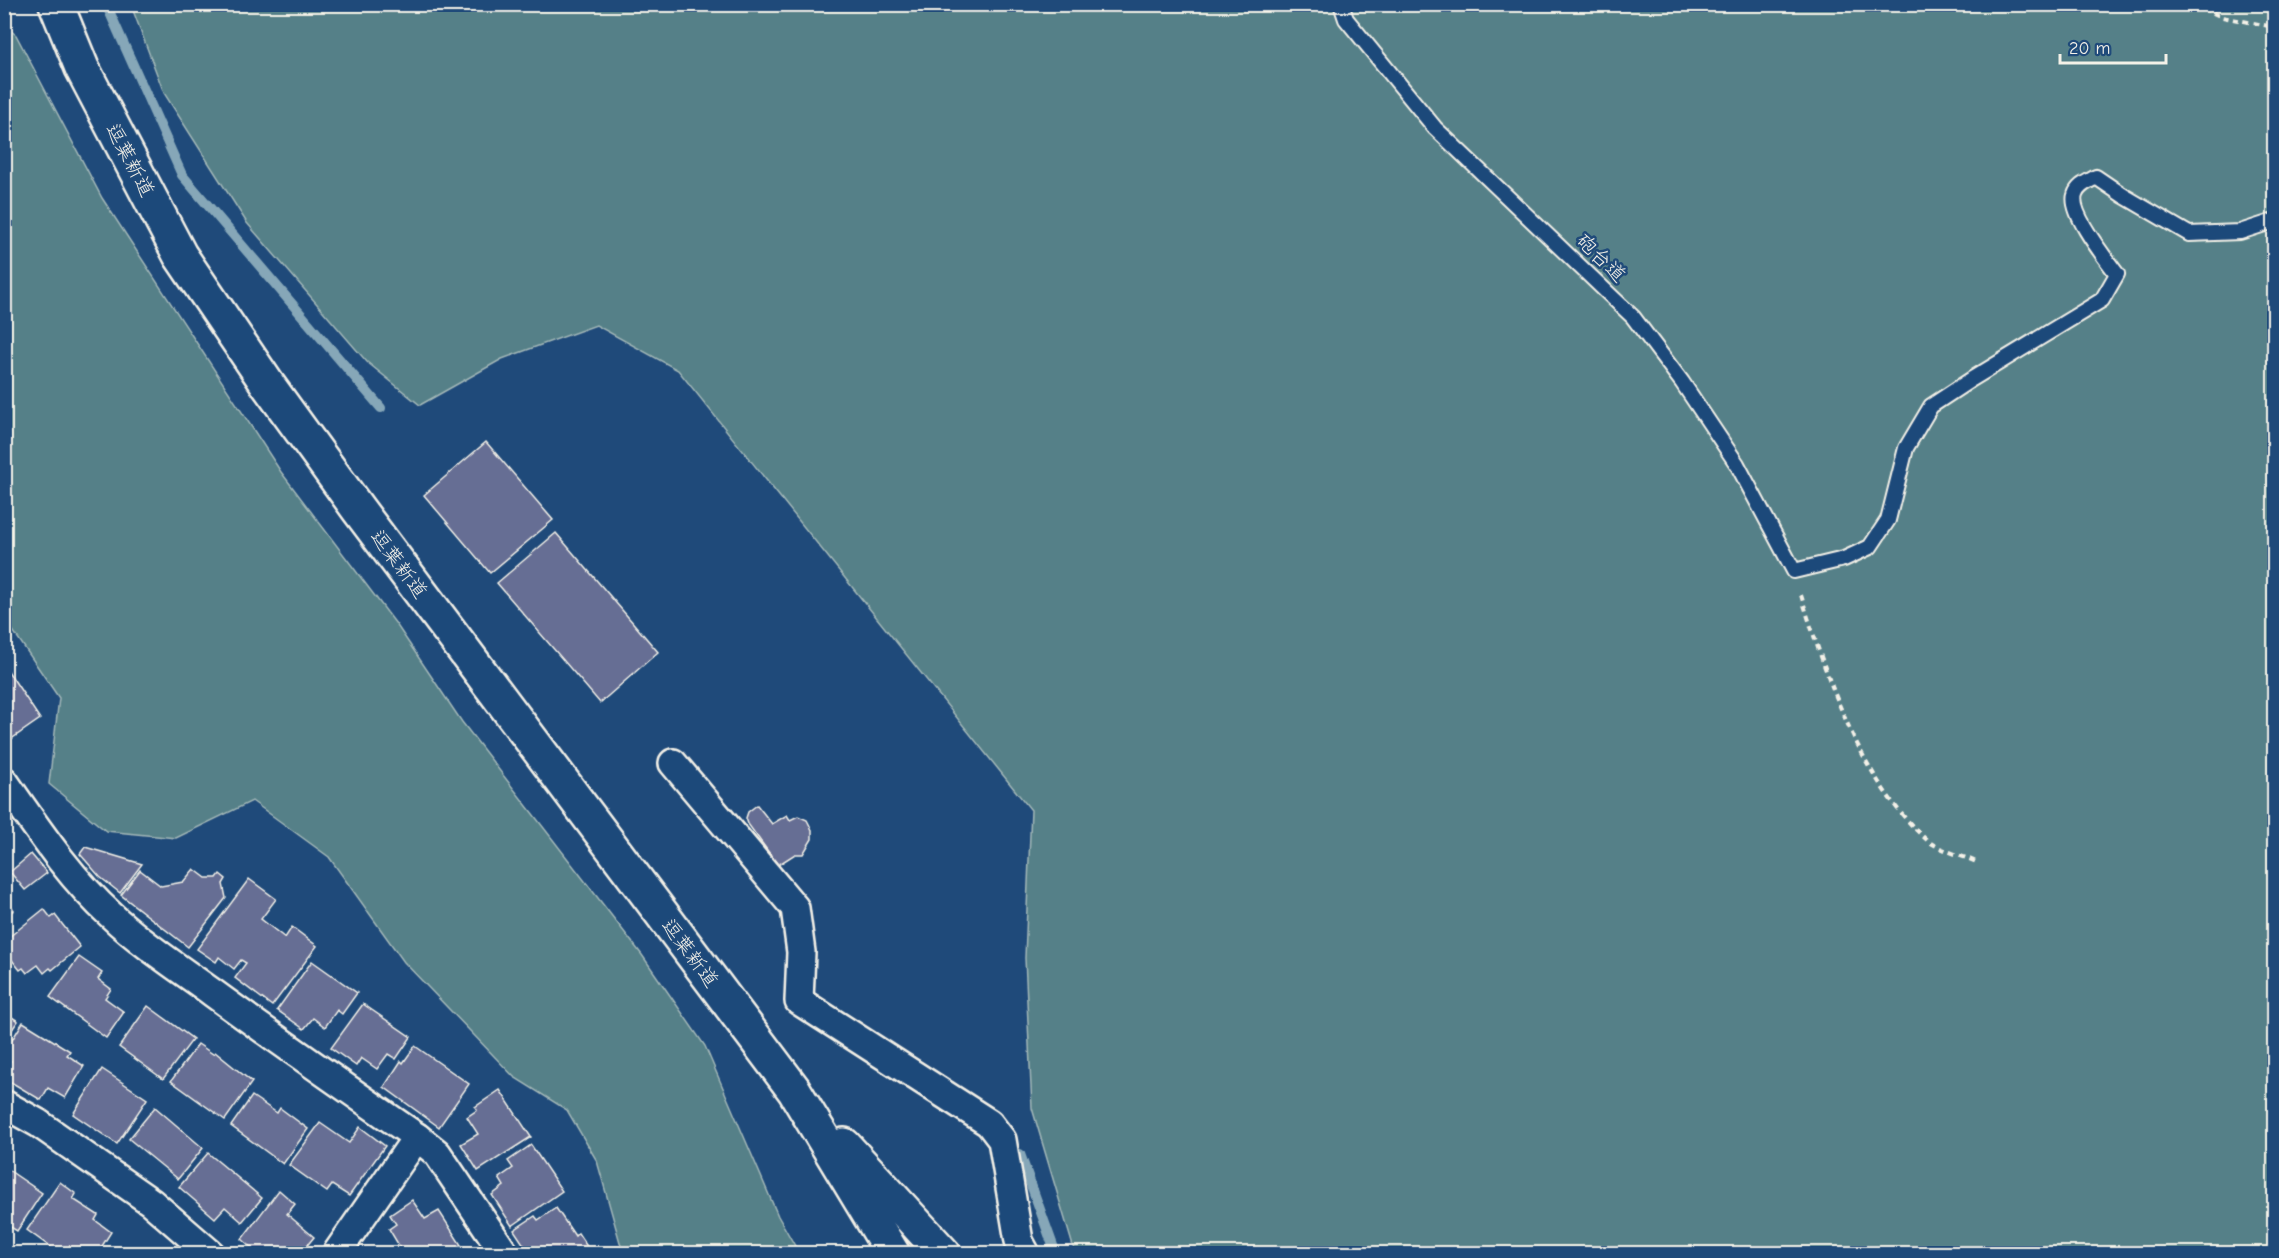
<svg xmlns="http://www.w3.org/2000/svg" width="2279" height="1258" font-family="'Comic Neue','Klee One',sans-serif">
<rect width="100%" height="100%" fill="#1f4a7a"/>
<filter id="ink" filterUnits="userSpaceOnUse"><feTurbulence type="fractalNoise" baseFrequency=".0167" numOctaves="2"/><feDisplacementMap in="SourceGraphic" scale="12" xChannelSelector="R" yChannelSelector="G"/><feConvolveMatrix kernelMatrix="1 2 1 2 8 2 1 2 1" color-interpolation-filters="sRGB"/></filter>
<g filter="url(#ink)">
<!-- green -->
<g fill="#548088" stroke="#a4b8b8" stroke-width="1.5">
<path d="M131 5H2274V1253H1075L1032 1108 1025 958 1031 810 678 370 596 325 502 359 420 405 367 362 247 223 164 93Z"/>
<path d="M5 26 16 35 102 198 281 472 396 624 462 722 642 955 705 1046 778 1216 799 1253H623L597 1161 567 1110 514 1077 404 962 329 857 252 801 176 838 106 831 49 784 59 698 5 619Z"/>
</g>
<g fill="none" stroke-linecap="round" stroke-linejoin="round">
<!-- stream -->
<g stroke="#86a7b8" stroke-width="10">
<path d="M106 4 182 175 381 408"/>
<path d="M1020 1154 1056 1254"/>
</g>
</g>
<!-- building -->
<g fill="#666e94" stroke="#f4f1e8" stroke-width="1.5">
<path d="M486 442 553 520 490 573 424 495Z"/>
<path d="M556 533 658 652 600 703 497 583Z"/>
<path d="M6 668 40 719 7 742 4 738Z"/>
<path d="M757 805 772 824 787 815 790 820 798 816 807 820 812 830V839L803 854H795L778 865 748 824 746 818 748 812Z"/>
<path d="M85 847 142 864 120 893 100 877 80 854Z"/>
<path d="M31 854 47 873 25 890 10 872Z"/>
<path d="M194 869 206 878H217L220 874 226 879 223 884 226 898 188 947 121 895 140 870 161 886 183 882Z"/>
<path d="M249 879 276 899 261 919 285 938 292 927 317 946 272 1006 235 978 246 963 241 960 234 969 219 957 216 962 197 949Z"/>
<path d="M4 896 14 910 4 916Z"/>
<path d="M44 909 51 918 55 915 80 947 52 970 50 968 44 973 38 965 27 973 23 968 20 970 4 950V941Z"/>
<path d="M79 957 102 973 98 979 111 989 105 998 124 1012 106 1038 50 997Z"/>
<path d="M312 961 357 993 342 1014 337 1010 325 1027 313 1018 304 1029 277 1010Z"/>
<path d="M363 1004 411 1037 396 1059 388 1054 377 1069 361 1058 356 1066 331 1048Z"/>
<path d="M148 1006 193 1039 163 1079 119 1047Z"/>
<path d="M4 1012 18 1021 4 1041Z"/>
<path d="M23 1022 70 1051 67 1055 84 1066 65 1098 48 1088 41 1100 4 1078V1071L11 1061 4 1057V1053Z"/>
<path d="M198 1044 213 1054 215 1052 252 1082 225 1120 171 1081Z"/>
<path d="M415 1046 469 1084 439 1127 384 1087 401 1061 403 1063Z"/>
<path d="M102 1069 147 1099 117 1144 73 1114Z"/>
<path d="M500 1090 531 1137 478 1171 461 1144 478 1134 467 1117 477 1110 475 1107Z"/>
<path d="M252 1096 277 1113 280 1108 308 1129 283 1164 231 1126Z"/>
<path d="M155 1107 203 1148 178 1179 129 1139Z"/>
<path d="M320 1123 349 1143 360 1127 385 1146 349 1196 332 1185 327 1192 289 1165Z"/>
<path d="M531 1145 562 1191 512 1226 492 1195 504 1186 499 1178 513 1168 508 1161Z"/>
<path d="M208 1153 262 1198 242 1222 225 1207 215 1218 179 1187Z"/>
<path d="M4 1167 42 1193 17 1231 4 1223Z"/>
<path d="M60 1182 76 1194 73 1199 98 1215 95 1220 111 1232 97 1254H83L76 1249 73 1254H60L27 1230Z"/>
<path d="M279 1190 295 1204 287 1214 314 1237 300 1254H259L242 1239Z"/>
<path d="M412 1200 425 1219 439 1211 461 1245 448 1254H404L389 1229 396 1224 390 1215Z"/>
<path d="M556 1208 575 1236 578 1233 592 1254H530L514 1230 535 1216 538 1220Z"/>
</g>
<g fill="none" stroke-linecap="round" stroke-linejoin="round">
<defs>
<path id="service" d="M1341 4 1346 19 1435 128 1633 317 1682 382 1737 464 1794 571 1844 559 1870 547 1888 520 1906 448 1931 406 1972 379 2102 300 2117 274C2106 259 2069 213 2075 195 2078 185 2088 182 2096 177L2124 196 2189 234 2240 232 2274 221"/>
<g id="minor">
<path d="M673 763 795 908 801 952 799 1001 989 1123 1002 1140 1019 1241 1026 1254"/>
<path d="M4 781C37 828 69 877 112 916 143 945 179 968 213 993 280 1042 349 1090 417 1137L336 1254"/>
<path d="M4 1104 38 1123 151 1202 211 1254"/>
<path d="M417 1137 437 1153 505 1254"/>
</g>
<g id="tertiary">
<path d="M56 4 82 68 180 255 268 385 358 509 794 1090 893 1254"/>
<path d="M844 1145 944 1254"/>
</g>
</defs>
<!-- service casing -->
<use href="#service" stroke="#f4f1e8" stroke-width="18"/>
<!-- minor casing -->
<use href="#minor" stroke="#f4f1e8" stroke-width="32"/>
<!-- tertiary casing -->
<use href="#tertiary" stroke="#f4f1e8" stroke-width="38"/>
<!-- path -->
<g stroke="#f4f1e8" stroke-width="4" stroke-dasharray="6 4.5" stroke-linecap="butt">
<path d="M2194 4 2222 17 2274 27"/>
<path d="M1801 595C1826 676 1861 782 1927 840 1937 849 1963 856 1976 862"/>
</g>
<!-- service -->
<use href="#service" stroke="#1f4a7a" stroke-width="14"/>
<!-- minor -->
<use href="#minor" stroke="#1f4a7a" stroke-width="27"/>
<!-- tertiary -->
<use href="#tertiary" stroke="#1f4a7a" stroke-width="33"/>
</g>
</g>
<g text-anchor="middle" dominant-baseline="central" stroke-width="5" stroke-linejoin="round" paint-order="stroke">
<!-- street labels -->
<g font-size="20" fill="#f4f1e8" stroke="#1f4a7a">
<text transform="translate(130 160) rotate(62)">逗葉新道</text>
<text transform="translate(1601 258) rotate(44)">砲台道</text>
<text transform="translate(399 564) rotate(53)">逗葉新道</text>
<text transform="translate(690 953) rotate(53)">逗葉新道</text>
</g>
</g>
<!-- margin -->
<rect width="2279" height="1258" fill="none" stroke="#1f4a7a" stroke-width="24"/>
<rect x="12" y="12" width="2255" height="1234" fill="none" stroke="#f4f1e8" stroke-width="2" filter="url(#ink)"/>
<!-- scale -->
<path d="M2060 54v9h106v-9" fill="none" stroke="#f4f1e8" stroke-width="3"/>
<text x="2069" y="54" font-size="18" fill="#f4f1e8" stroke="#1f4a7a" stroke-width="4.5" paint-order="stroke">20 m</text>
</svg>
